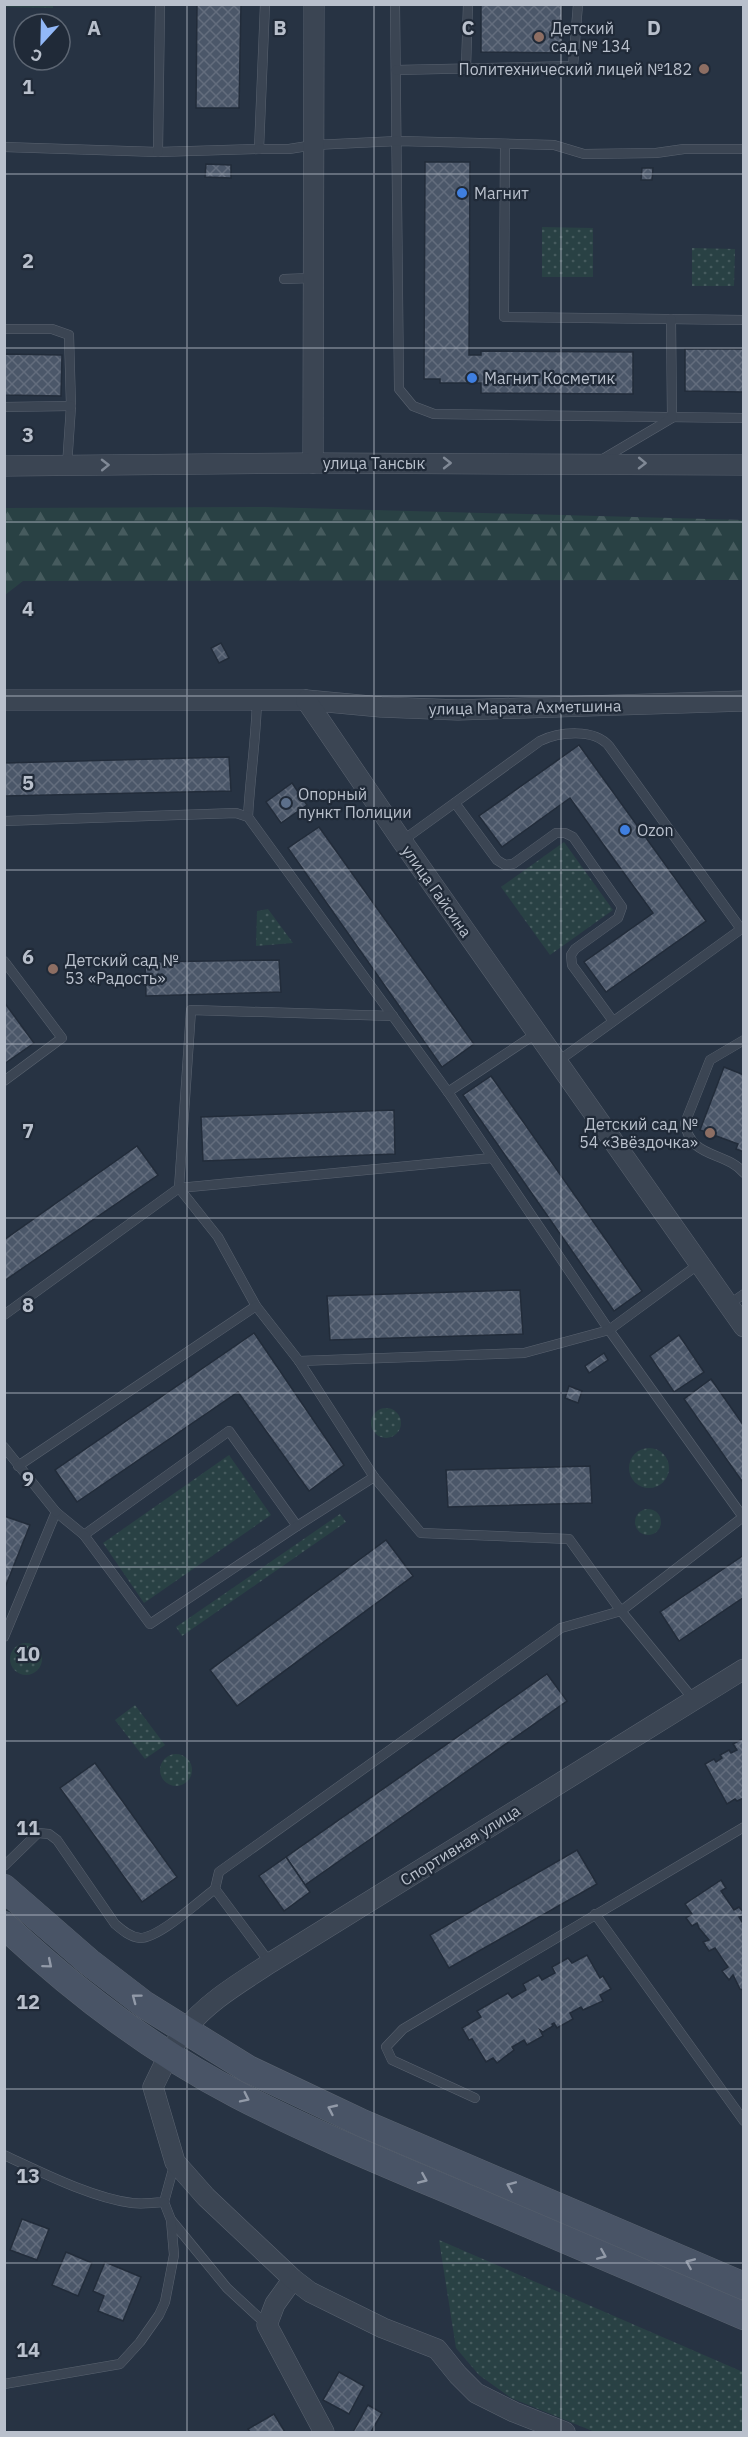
<svg xmlns="http://www.w3.org/2000/svg" width="748" height="2437" font-family="'IBM Plex Sans',sans-serif">
<defs>
<pattern id="green-dots" width="8" height="8" patternUnits="userSpaceOnUse" patternTransform="scale(1.5)"><rect width="8" height="8" fill="#294144"/><path d="M2 2h.1M6 6h.1" fill="none" stroke="#465b5e" stroke-width="1.8" stroke-linecap="round"/></pattern>
<pattern id="forest-firs" width="22" height="20" patternUnits="userSpaceOnUse" patternTransform="scale(1.5)"><rect width="22" height="20" fill="#294144"/><path d="M5 1l3.5 6h-7zM16 11l3.5 6h-7z" fill="#465b5e"/></pattern>
<pattern id="building-cross-hatch" width="8" height="8" patternUnits="userSpaceOnUse" patternTransform="scale(1.5)"><rect width="8" height="8" fill="#4b5769"/><path d="M0 0l8 8M0 8l8-8" fill="none" stroke="#636d7d"/></pattern>
</defs>
<rect width="100%" height="100%" fill="#273343"/>
<!-- green -->
<g fill="url(#green-dots)">
<path d="M5 4 53 5V8L5 7Z"/>
<path d="M542 227 593 228V277H542Z"/>
<path d="M692 248 735 249 734 286H692Z"/>
<path d="M564 842 613 910 550 955 501 887Z"/>
<path d="M268 909 293 943 256 946 257 911Z"/>
<circle cx="386" cy="1423" r="15"/>
<circle cx="649" cy="1468" r="20"/>
<path d="M229 1455 271 1515 144 1603 103 1543Z"/>
<circle cx="648" cy="1522" r="13"/>
<path d="M340 1514 346 1522 182 1636 176 1627Z"/>
<circle cx="26" cy="1659" r="16"/>
<path d="M135 1705 165 1745 145 1759 115 1720Z"/>
<circle cx="176" cy="1770" r="16"/>
<path d="M439 2240 743 2372V2432H595L511 2398 479 2375 456 2348Z"/>
</g>
<!-- forest -->
<path fill="url(#forest-firs)" d="M265 507 743 520V580L23 581 5 595V508Z"/>
<!-- building -->
<g fill="url(#building-cross-hatch)" stroke="#222c3a" stroke-width="1.5">
<path d="M197 4H241L239 108H196Z"/>
<path d="M481 4H562L561 53 481 52Z"/>
<path d="M425 162H470L469 355H481V351L633 352V394L481 393V383H440V379H424Z"/>
<path d="M206 164 231 165V178L205 177Z"/>
<path d="M642 168H653L652 180H641Z"/>
<path d="M685 349H744V392L685 391Z"/>
<path d="M4 354 62 355 61 396 4 395Z"/>
<path d="M221 643 229 658 219 663 211 648Z"/>
<path d="M579 745 706 921 606 992 584 962 653 913 613 858 570 798 502 847 479 816Z"/>
<path d="M229 757 231 791 4 796V763Z"/>
<path d="M292 783 307 805 281 823 266 802Z"/>
<path d="M319 827 474 1044 442 1067 288 848Z"/>
<path d="M279 960 281 992 146 996 145 962Z"/>
<path d="M4 1002 34 1043 4 1064Z"/>
<path d="M724 1067 744 1075V1152L736 1149 738 1144 700 1130Z"/>
<path d="M491 1076 642 1291 614 1311 463 1095Z"/>
<path d="M394 1110 395 1154 203 1161 201 1117Z"/>
<path d="M137 1146 158 1175 4 1281V1240Z"/>
<path d="M520 1290 523 1334 330 1340 327 1296Z"/>
<path d="M254 1333 344 1465 309 1491 238 1392 77 1502 55 1470Z"/>
<path d="M679 1335 704 1372 674 1392 650 1356Z"/>
<path d="M604 1353 608 1360 589 1373 585 1366Z"/>
<path d="M711 1379 744 1426V1484L684 1399Z"/>
<path d="M569 1386 582 1391 578 1403 565 1398Z"/>
<path d="M590 1466 592 1503 448 1507 446 1470Z"/>
<path d="M4 1516 30 1525 4 1590Z"/>
<path d="M386 1540 413 1576 237 1706 210 1670Z"/>
<path d="M744 1555V1597L679 1641 660 1612Z"/>
<path d="M547 1674 567 1701 305 1885 286 1857Z"/>
<path d="M744 1738V1798L737 1801 735 1799 727 1804 705 1764 714 1759 716 1762 722 1758 720 1755 729 1750 731 1753 737 1750 733 1744Z"/>
<path d="M95 1763 177 1877 142 1902 60 1788Z"/>
<path d="M577 1850 597 1884 449 1968 430 1935Z"/>
<path d="M286 1857 310 1892 284 1911 259 1876Z"/>
<path d="M721 1880 726 1888 721 1891 734 1910 739 1907 744 1913V1916L739 1917 744 1925V1990L740 1989 733 1975 729 1980 722 1971 728 1967 715 1948 709 1951 703 1942 709 1940 699 1928 697 1923 692 1926 686 1918 692 1914 685 1904Z"/>
<path d="M587 1955 600 1978 603 1976 611 1989 600 1995 603 2001 583 2010 581 2007 570 2013 573 2019 557 2028 554 2023 552 2024 553 2026 543 2032 540 2030 543 2036 527 2045 524 2040 512 2047 514 2050 497 2063 493 2058 486 2062 472 2039 469 2040 462 2028 481 2017 477 2011 508 1993 512 1998 526 1990 523 1984 539 1975 542 1980 555 1973 552 1967 568 1958 572 1963Z"/>
<path d="M22 2219 49 2229 37 2260 10 2250Z"/>
<path d="M66 2252 92 2263 78 2296 52 2285Z"/>
<path d="M105 2262 141 2277 123 2321 98 2311 104 2296 93 2291Z"/>
<path d="M339 2372 364 2386 349 2414 323 2400Z"/>
<path d="M368 2405 382 2413 371 2432H353Z"/>
<path d="M274 2414 285 2432H250L248 2429Z"/>
</g>
<g fill="none" stroke-linecap="round" stroke-linejoin="round">
<defs>
<g id="lane">
<path d="M395 4 399 389 413 406 434 414 744 418"/>
<path d="M466 68 468 4"/>
<path d="M396 70 573 66 578 4"/>
<path d="M505 144 504 317 744 320"/>
<path d="M4 147 158 152 259 149 265 4"/>
<path d="M259 149H289L314 145 398 141 554 145 584 154 656 153 684 149H744"/>
<path d="M158 152 160 4"/>
<path d="M284 279 312 278"/>
<path d="M4 329H52L69 335 71 406 67 466"/>
<path d="M4 407 71 406"/>
<path d="M601 460 672 418 671 319"/>
<path d="M455 803 497 860 505 865 513 864 556 833H565L573 837 622 907 618 918 575 949 571 955 572 965 613 1021"/>
<path d="M248 817C250 778 256 740 257 700"/>
<path d="M4 821 236 813 248 817 448 1092 609 1330 743 1517 621 1611 561 1628 219 1872 215 1889 270 1963"/>
<path d="M402 841 540 741C559 732 594 728 609 746L741 929"/>
<path d="M4 961 62 1038 4 1081"/>
<path d="M393 1016 191 1010 179 1188 492 1158"/>
<path d="M744 1040 710 1060 685 1123C690 1159 726 1151 744 1173"/>
<path d="M557 1062 744 927"/>
<path d="M448 1092 537 1033"/>
<path d="M728 1305 744 1294"/>
<path d="M4 1315 179 1188 218 1237 256 1306 299 1361 374 1477 297 1526 229 1431 84 1535 56 1512 4 1637"/>
<path d="M299 1361 524 1353 609 1330 699 1264"/>
<path d="M4 1447 56 1512"/>
<path d="M18 1466 256 1306"/>
<path d="M374 1477 421 1533 569 1539 621 1611 694 1700"/>
<path d="M84 1535 150 1624 297 1526"/>
<path d="M4 1866 38 1833 49 1834 57 1840 115 1924C122 1930 130 1937 140 1938 159 1938 199 1901 215 1889"/>
<path d="M595 1914 744 2121"/>
<path d="M475 2098 392 2060 386 2047 403 2029 744 1827"/>
<path d="M4 2155C41 2172 92 2198 132 2203 142 2204 154 2203 164 2202L175 2162"/>
<path d="M172 2221 227 2288 267 2325"/>
<path d="M4 2384 120 2364 140 2342 159 2315 165 2302 174 2255 171 2220 164 2202"/>
</g>
<g id="street">
<path d="M313 463 314 4"/>
<path d="M4 466 313 463 744 465"/>
<path d="M4 700H306L381 707 458 710 744 701"/>
<path d="M306 700 402 841 744 1327"/>
<path d="M293 2279 275 2304 267 2325 324 2432"/>
<path d="M565 2432 514 2412 476 2393 458 2375 437 2349 383 2328 310 2292 293 2279 206 2197 175 2162 153 2087C163 2067 171 2047 185 2030 208 2001 240 1983 270 1963L744 1669"/>
</g>
<g id="secondary">
<path d="M4 1888 89 1962 145 2005 248 2069 362 2123 744 2286"/>
<path d="M4 1925C73 1990 153 2051 238 2095 315 2135 397 2168 477 2202 566 2240 655 2278 744 2316"/>
</g>
</defs>
<!-- lane casing -->
<use href="#lane" stroke="#5a6370" stroke-width="10"/>
<!-- street casing -->
<use href="#street" stroke="#5a6370" stroke-width="21"/>
<!-- secondary casing -->
<use href="#secondary" stroke="#5a6370" stroke-width="28"/>
<!-- lane -->
<use href="#lane" stroke="#3b4553" stroke-width="9"/>
<!-- street -->
<use href="#street" stroke="#3b4553" stroke-width="20"/>
<!-- secondary -->
<use href="#secondary" stroke="#495466" stroke-width="27"/>
</g>
<!-- one-way arrows -->
<defs><path id="oneway-chevron" d="M-2-3.5L2.5 0L-2 3.5" fill="none" stroke-width="1.6" stroke-linecap="round" stroke-linejoin="round" transform="scale(1.5)"/></defs>
<g stroke="#808996">
<use href="#oneway-chevron" transform="translate(447 463)"/>
<use href="#oneway-chevron" transform="translate(642 463) rotate(1)"/>
<use href="#oneway-chevron" transform="translate(105 465) rotate(-1)"/>
</g>
<g stroke="#929aa8">
<use href="#oneway-chevron" transform="translate(48 1964) rotate(40)"/>
<use href="#oneway-chevron" transform="translate(136 1998) rotate(-143)"/>
<use href="#oneway-chevron" transform="translate(245 2098) rotate(26)"/>
<use href="#oneway-chevron" transform="translate(332 2109) rotate(-155)"/>
<use href="#oneway-chevron" transform="translate(423 2179) rotate(23)"/>
<use href="#oneway-chevron" transform="translate(511 2186) rotate(-157)"/>
<use href="#oneway-chevron" transform="translate(602 2255) rotate(23)"/>
<use href="#oneway-chevron" transform="translate(690 2263) rotate(-157)"/>
</g>
<!-- grid -->
<path fill="none" stroke="#b9c0cc" stroke-width="1.5" stroke-opacity="0.55" d="M187 4V2432M374 4V2432M561 4V2432M4 174H744M4 348H744M4 522H744M4 696H744M4 870H744M4 1044H744M4 1218H744M4 1393H744M4 1567H744M4 1741H744M4 1915H744M4 2089H744M4 2263H744"/>
<!-- markers -->
<g fill="#8d6e63" stroke="#202a38" stroke-width="2">
<circle cx="539" cy="37" r="6"/>
<circle cx="704" cy="69" r="6"/>
<circle cx="53" cy="969" r="6"/>
<circle cx="710" cy="1133" r="6"/>
</g>
<g fill="#3f7fe0" stroke="#202a38" stroke-width="2">
<circle cx="462" cy="193" r="6"/>
<circle cx="472" cy="378" r="6"/>
<circle cx="625" cy="830" r="6"/>
</g>
<circle fill="#5c6f8a" stroke="#202a38" stroke-width="2" cx="286" cy="803" r="6"/>
<g text-anchor="middle" dominant-baseline="central" stroke-width="4.5" stroke-linejoin="round" paint-order="stroke">
<!-- poi labels -->
<g font-size="16" fill="#b9c0cc" stroke="#202a38" text-anchor="start">
<text x="551" y="28">Детский<tspan x="551" dy="18">сад № 134</tspan></text>
<text x="692" y="69" text-anchor="end">Политехнический лицей №182</text>
<text x="474" y="193">Магнит</text>
<text x="484" y="378">Магнит Косметик</text>
<text x="298" y="794">Опорный<tspan x="298" dy="18">пункт Полиции</tspan></text>
<text x="637" y="830">Ozon</text>
<text x="65" y="960">Детский сад №<tspan x="65" dy="18">53 «Радость»</tspan></text>
<text x="698" y="1124" text-anchor="end">Детский сад №<tspan x="698" dy="18">54 «Звёздочка»</tspan></text>
</g>
<!-- street labels -->
<g font-size="16" fill="#b9c0cc" stroke="#202a38">
<text x="374" y="463">улица Тансык</text>
<text transform="translate(525 707) rotate(-1)">улица Марата Ахметшина</text>
<text transform="translate(437 891) rotate(55)">улица Гайсина</text>
<text transform="translate(460 1845) rotate(-32)">Спортивная улица</text>
</g>
</g>
<g font-size="20" text-anchor="middle" font-weight="bold" fill="#b9c0cc" stroke="#202a38" stroke-width="4.5" stroke-linejoin="round" paint-order="stroke">
<text x="94" y="35">A</text>
<text x="280" y="35">B</text>
<text x="468" y="35">C</text>
<text x="654" y="35">D</text>
<text x="28" y="94">1</text>
<text x="28" y="268">2</text>
<text x="28" y="442">3</text>
<text x="28" y="616">4</text>
<text x="28" y="790">5</text>
<text x="28" y="964">6</text>
<text x="28" y="1138">7</text>
<text x="28" y="1312">8</text>
<text x="28" y="1486">9</text>
<text x="28" y="1661">10</text>
<text x="28" y="1835">11</text>
<text x="28" y="2009">12</text>
<text x="28" y="2183">13</text>
<text x="28" y="2357">14</text>
</g>
<!-- border -->
<rect width="748" height="2437" fill="none" stroke="#b9c0cc" stroke-width="12"/>
<!-- north arrow -->
<g transform="translate(42 42) rotate(202)"><circle r="28" fill="#202a38" stroke="#5d6673" stroke-width="1.5"/>
<path d="M0-4.5L10 22L0 15L-10 22Z" fill="#92b8f8"/>
<text y="-9" font-size="16" font-weight="bold" text-anchor="middle" fill="#b9c0cc">С</text>
</g>
</svg>
